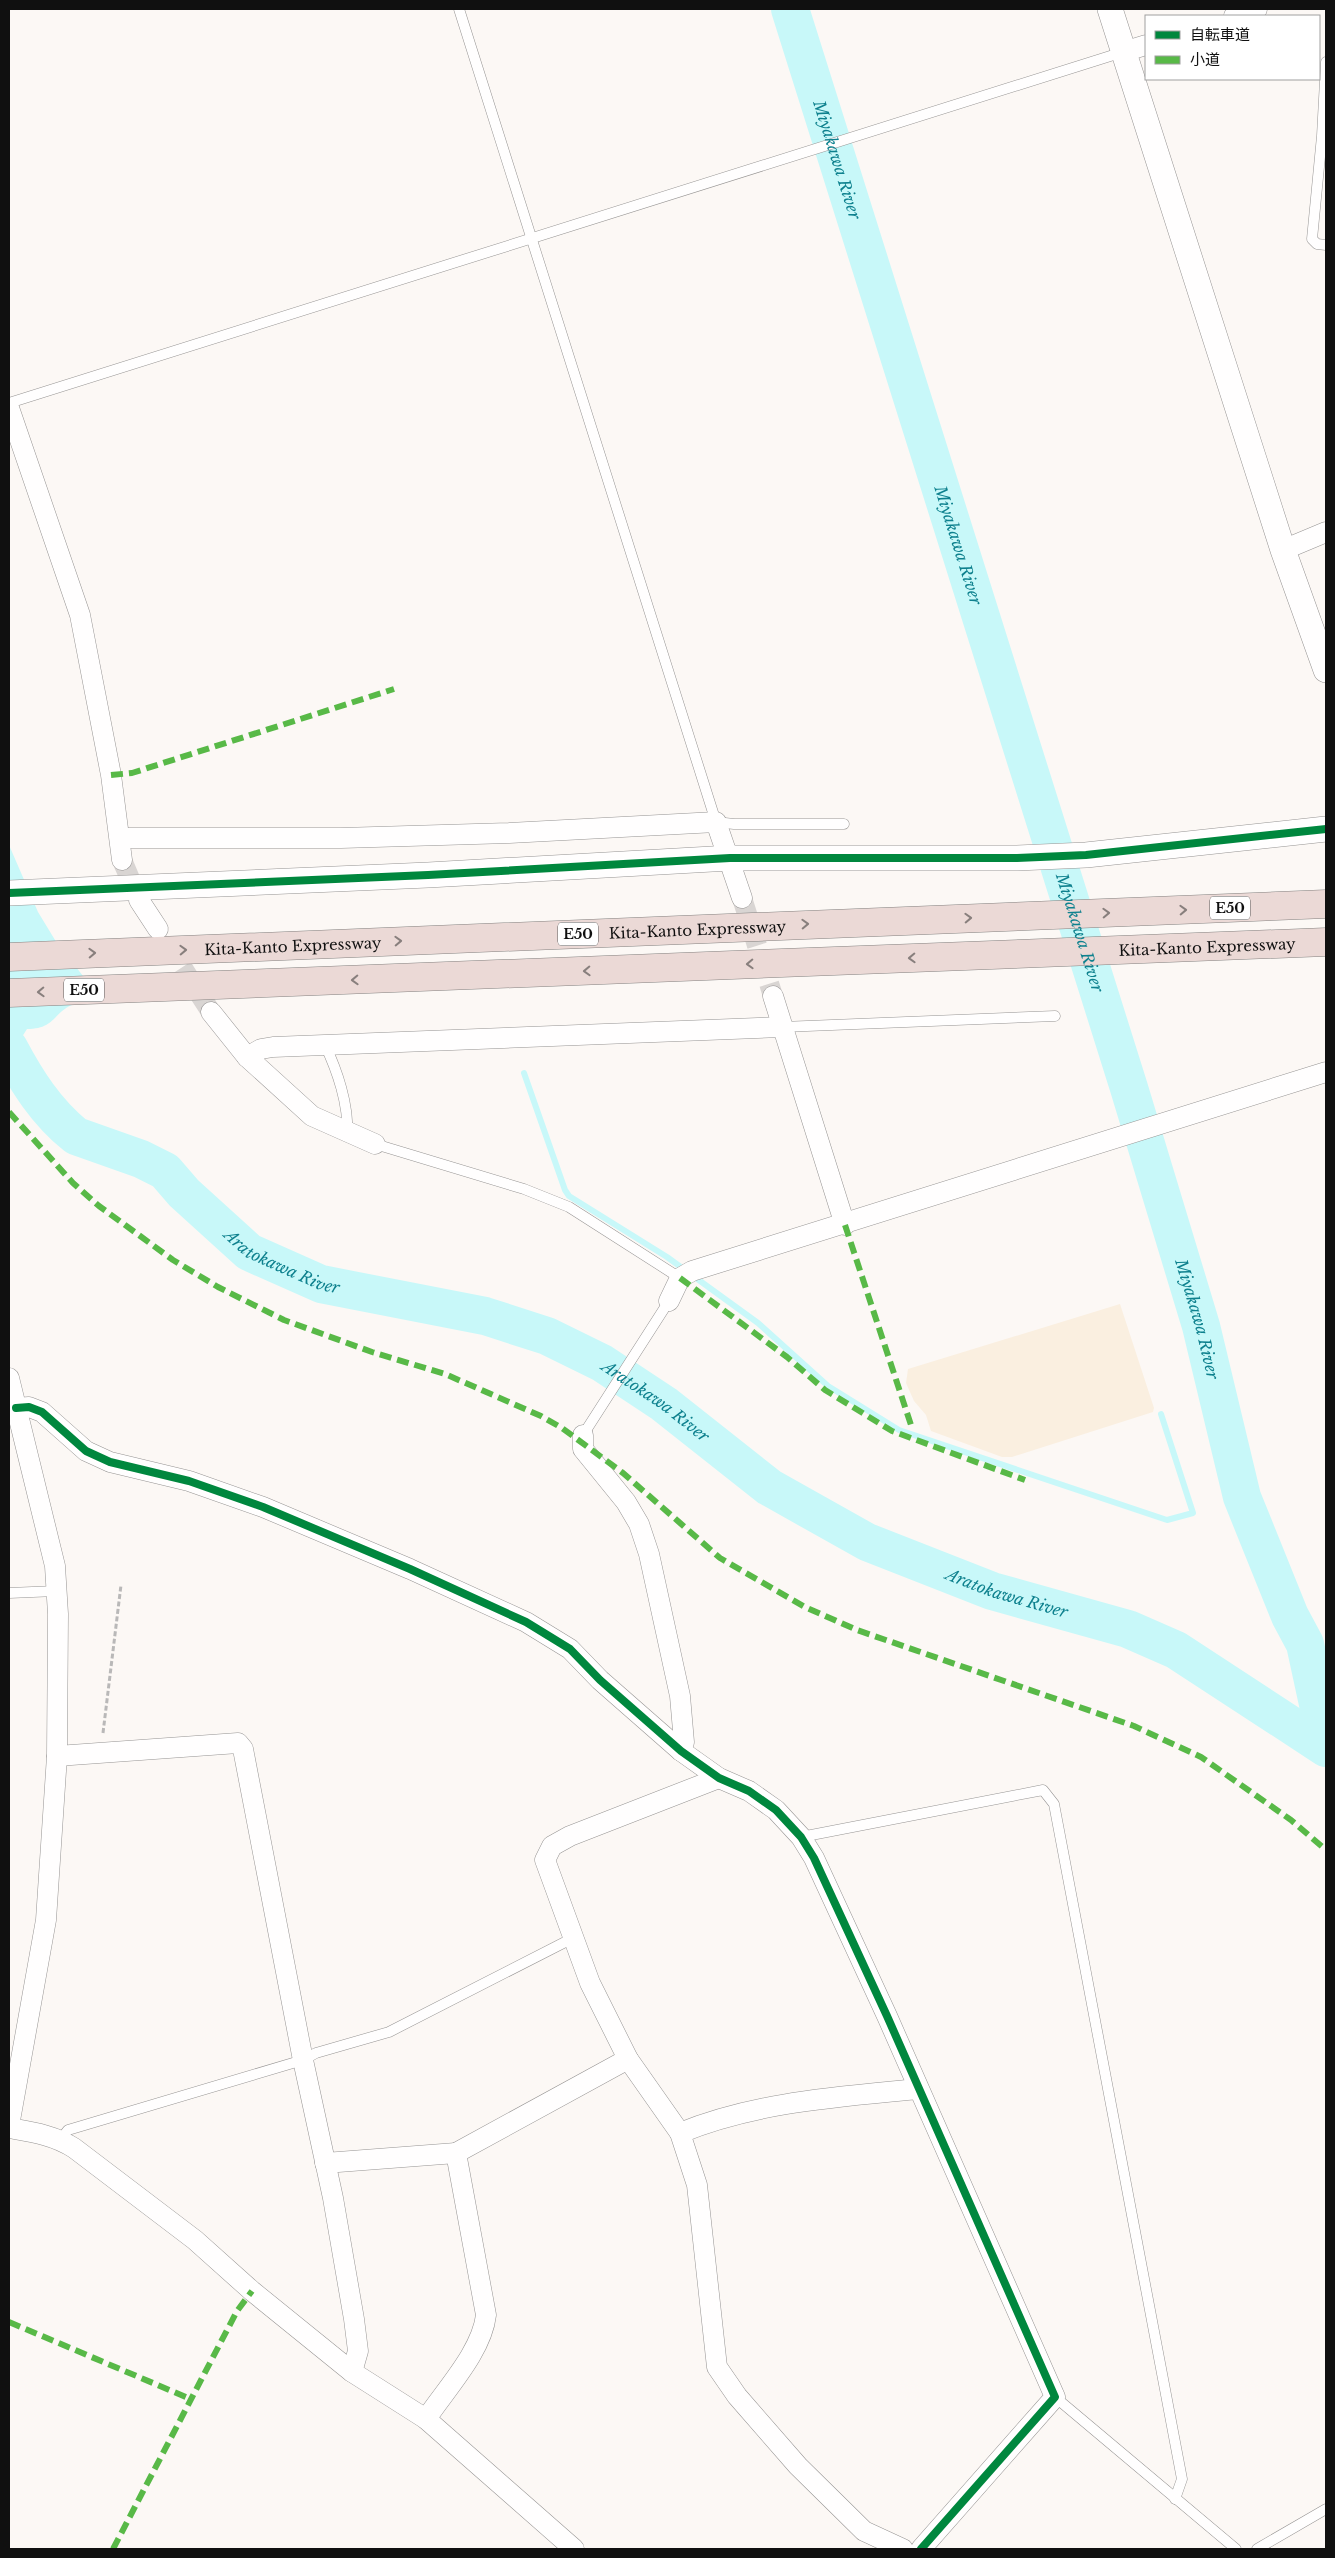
<svg xmlns="http://www.w3.org/2000/svg" width="1335" height="2558" font-family="'Libre Baskerville','Noto Sans JP',serif">
<rect width="100%" height="100%" fill="#fcf8f5"/>
<!-- farmland -->
<path fill="#faefe0" d="M1120 1304 1154 1408 1153 1412 1012 1457H1002L931 1431 926 1415 914 1401 906 1383 908 1369Z"/>
<!-- water -->
<path fill="#c8f8f9" d="M9 845 38 912 55 940 83 976 93 1002C87 1003 78 1003 72 1005 53 1013 55 1029 27 1029L20 1040 19 1056 9 1059Z"/>
<g fill="none" stroke-linecap="round" stroke-linejoin="round">
<!-- stream -->
<g stroke="#c8f8f9" stroke-width="6">
<path d="M524 1073 565 1190 569 1196 667 1257 758 1323 828 1386 899 1430 1167 1520 1193 1513 1161 1414"/>
<path d="M1231 1500 1242 1497"/>
</g>
<!-- river -->
<g stroke="#c8f8f9" stroke-width="38">
<path id="s1" d="M790 9 1129 1088 1201 1326 1242 1497 1290 1616 1305 1644 1326 1741"/>
<path id="s2" d="M9 1048C26 1080 46 1112 76 1136L141 1159 165 1171 184 1193 249 1252 321 1284 485 1316 547 1336 602 1363 664 1404 769 1487 867 1542 992 1591 1128 1629 1176 1650 1326 1748"/>
</g>
<!-- minor-tunnel -->
<g stroke="#d9d5d3" stroke-width="20" stroke-dasharray="20 10" stroke-linecap="butt">
<path d="M122 860 139 900"/>
<path d="M742 898 773 996"/>
<path d="M166 942 211 1012"/>
</g>
<defs>
<g id="service">
<path d="M459 9 716 822 734 824H844"/>
<path d="M1326 62 1322 136 1312 239 1317 244 1326 245"/>
<path d="M9 403 1123 52"/>
<path d="M782 1027 1055 1016"/>
<path d="M325 1045C337 1070 349 1105 347 1133"/>
<path d="M375 1144 524 1189 569 1207 680 1278"/>
<path d="M583 1435 669 1301"/>
<path d="M9 1593 56 1591"/>
<path d="M801 1837 1043 1790 1054 1804 1182 2479 1175 2499"/>
<path d="M61 2139 68 2130 303 2060 316 2053 389 2032 573 1938"/>
<path d="M1055 2397 1236 2549"/>
<path d="M1257 2549 1326 2509"/>
</g>
<g id="minor">
<path d="M1234 16 1257 9"/>
<path d="M1123 52 1146 45"/>
<path d="M9 408 80 615 111 775 122 860"/>
<path d="M1283 550 1326 532"/>
<path d="M120 838H341L509 833 716 822 742 898"/>
<path d="M139 900 158 929"/>
<path d="M773 996 845 1225"/>
<path d="M211 1012 247 1057 312 1116 375 1144"/>
<path d="M247 1057 261 1049 273 1047 782 1027"/>
<path d="M669 1301 680 1278 692 1271 1326 1072"/>
<path d="M9 1378 55 1566 58 1614 57 1756 46 1920 9 2126"/>
<path d="M16 1408 29 1407 42 1412 86 1451 110 1462 189 1481 263 1507 410 1569 526 1622 570 1649 600 1680 681 1751 719 1778 749 1791 776 1810 801 1837 814 1858 887 2016 1055 2397 921 2549"/>
<path d="M583 1435V1449L626 1502 639 1524 649 1554 680 1696 684 1742 681 1751"/>
<path d="M57 1756 238 1743 243 1749 303 2060 333 2198 354 2319 358 2351 352 2372"/>
<path d="M719 1778 570 1836 552 1846 545 1860 590 1983 628 2059 680 2133 697 2185 717 2367 737 2396 798 2466 864 2531 903 2549"/>
<path d="M9 2128C32 2132 54 2135 74 2148L195 2240 252 2291 352 2372 426 2419 574 2549"/>
<path d="M680 2133C755 2102 838 2097 918 2089"/>
<path d="M325 2163 456 2153"/>
<path d="M426 2419C446 2389 482 2351 486 2315L456 2153 628 2059"/>
</g>
<g id="tertiary">
<path d="M1110 9 1283 550 1326 670"/>
<path d="M9 893 428 875 730 858H1017L1086 855 1326 829"/>
</g>
<g id="motorway">
<path id="s3" d="M9 957 1326 904"/>
<path id="s4" d="M9 993 1326 942"/>
</g>
</defs>
<!-- service casing -->
<use href="#service" stroke="#969493" stroke-width="11"/>
<!-- minor casing -->
<use href="#minor" stroke="#969493" stroke-width="21"/>
<!-- tertiary casing -->
<use href="#tertiary" stroke="#969493" stroke-width="26"/>
<!-- motorway casing -->
<use href="#motorway" stroke="#848280" stroke-width="29"/>
<!-- path -->
<path stroke="#b9b8b8" stroke-width="3" stroke-dasharray="5 2.5" stroke-linecap="butt" d="M103 1733 121 1585"/>
<!-- service -->
<use href="#service" stroke="#fffefe" stroke-width="10"/>
<!-- minor -->
<use href="#minor" stroke="#fffefe" stroke-width="20"/>
<!-- tertiary -->
<use href="#tertiary" stroke="#fffefe" stroke-width="25"/>
<!-- motorway -->
<use href="#motorway" stroke="#ebd9d6" stroke-width="28"/>
<!-- quiet -->
<g stroke="#58b947" stroke-width="6" stroke-dasharray="12 6" stroke-linecap="butt">
<path d="M111 775 132 773 394 689"/>
<path d="M9 1112 73 1183 99 1206 173 1260 218 1287 284 1320 372 1352 445 1374 541 1416 562 1428 623 1473 720 1558 805 1607 857 1630 1134 1726 1201 1757 1291 1820 1326 1850"/>
<path d="M845 1225 911 1425"/>
<path d="M680 1278 787 1357 825 1390 892 1431 1025 1480"/>
<path d="M9 2322 193 2400"/>
<path d="M113 2549 237 2311 252 2291"/>
</g>
<defs>
<g id="cycleway">
<path d="M9 893 428 875 730 858H1017L1086 855 1326 829"/>
<path d="M16 1408 29 1407 42 1412 86 1451 110 1462 189 1481 263 1507 410 1569 526 1622 570 1649 600 1680 681 1751 719 1778 749 1791 776 1810 801 1837 814 1858 887 2016 1055 2397 921 2549"/>
</g>
</defs>
<!-- cycleway casing -->
<use href="#cycleway" stroke="#fff" stroke-width="11"/>
<!-- cycleway -->
<use href="#cycleway" stroke="#00873e" stroke-width="8"/>
</g>
<!-- one-way arrows -->
<defs><path id="oneway-chevron" d="M-2-3.5L2.5 0L-2 3.5" fill="none" stroke-width="1.6" stroke-linecap="round" stroke-linejoin="round" transform="scale(1.25)"/></defs>
<g stroke="#887f7d">
<use href="#oneway-chevron" transform="translate(1183 910) rotate(-2)"/>
<use href="#oneway-chevron" transform="translate(1106 913) rotate(-2)"/>
<use href="#oneway-chevron" transform="translate(968 918) rotate(-2)"/>
<use href="#oneway-chevron" transform="translate(805 924) rotate(-2)"/>
<use href="#oneway-chevron" transform="translate(398 941) rotate(-2)"/>
<use href="#oneway-chevron" transform="translate(183 950) rotate(-2)"/>
<use href="#oneway-chevron" transform="translate(92 953) rotate(-2)"/>
<use href="#oneway-chevron" transform="translate(912 958) rotate(178)"/>
<use href="#oneway-chevron" transform="translate(750 964) rotate(178)"/>
<use href="#oneway-chevron" transform="translate(587 971) rotate(178)"/>
<use href="#oneway-chevron" transform="translate(355 980) rotate(178)"/>
<use href="#oneway-chevron" transform="translate(41 992) rotate(178)"/>
</g>
<g text-anchor="middle" dominant-baseline="central" stroke-width="5" stroke-linejoin="round" paint-order="stroke">
<!-- shield labels -->
<g fill="#fff" stroke="#585858" stroke-width="1">
<rect x="1210" y="896.5" width="40" height="23" rx="4"/>
<rect x="558" y="922.5" width="40" height="23" rx="4"/>
<rect x="64" y="978.5" width="40" height="23" rx="4"/>
</g>
<g font-size="14" font-weight="bold" fill="#101010">
<text x="1230" y="908">E50</text>
<text x="578" y="934">E50</text>
<text x="84" y="990">E50</text>
</g>
<!-- street labels -->
<g font-size="15" fill="#101010" stroke="#fff">
<text stroke="none"><textPath href="#s3" startOffset="689">Kita-Kanto Expressway</textPath></text>
<text stroke="none"><textPath href="#s3" startOffset="284">Kita-Kanto Expressway</textPath></text>
<text stroke="none"><textPath href="#s4" startOffset="1199">Kita-Kanto Expressway</textPath></text>
</g>
<!-- water labels -->
<g font-size="16" font-style="italic" fill="#0e818e" stroke="#fff">
<text stroke="none"><textPath href="#s1" startOffset="158">Miyakawa River</textPath></text>
<text stroke="none"><textPath href="#s1" startOffset="562">Miyakawa River</textPath></text>
<text stroke="none"><textPath href="#s1" startOffset="968">Miyakawa River</textPath></text>
<text stroke="none"><textPath href="#s2" startOffset="358">Aratokawa River</textPath></text>
<text stroke="none"><textPath href="#s1" startOffset="1372">Miyakawa River</textPath></text>
<text stroke="none"><textPath href="#s2" startOffset="762">Aratokawa River</textPath></text>
<text stroke="none"><textPath href="#s2" startOffset="1166">Aratokawa River</textPath></text>
</g>
</g>
<!-- border -->
<rect width="1335" height="2558" fill="none" stroke="#101010" stroke-width="20"/>
<!-- legend -->
<rect x="1145" y="15" width="175" height="65" fill="#ffffff" stroke="#9f9f9f"/>
<rect x="1155" y="31" width="25" height="8" fill="#00873e" stroke="#9f9f9f"/>
<text x="1190" y="40" font-size="15" fill="#101010">自転車道</text>
<rect x="1155" y="56" width="25" height="8" fill="#58b947" stroke="#9f9f9f"/>
<text x="1190" y="65" font-size="15" fill="#101010">小道</text>
</svg>
